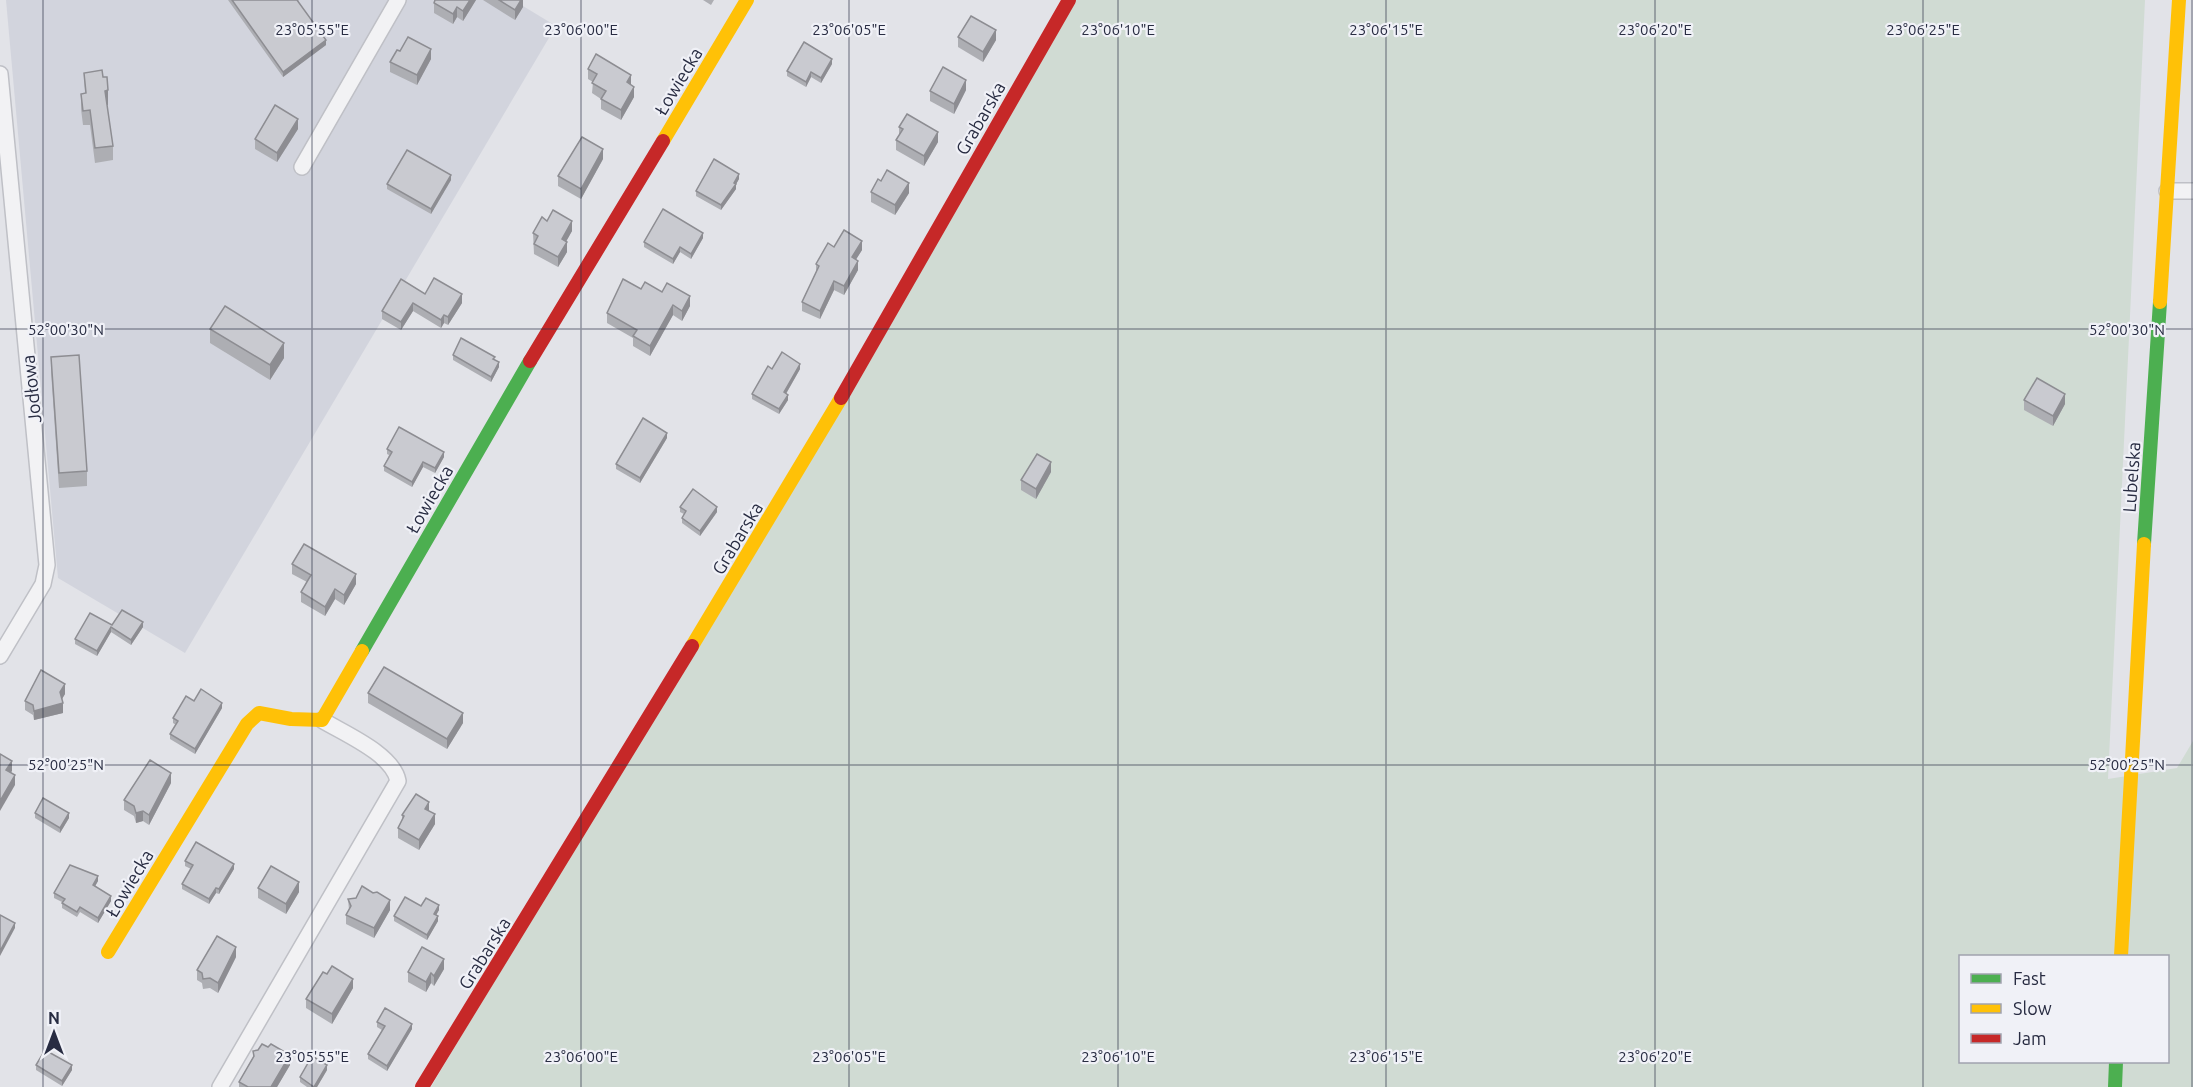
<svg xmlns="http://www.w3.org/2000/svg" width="2193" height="1087" font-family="Ubuntu,sans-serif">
<rect width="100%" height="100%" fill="#e2e3e8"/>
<!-- built -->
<path fill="#d2d4dd" d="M6 0H513L556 26 185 653 58 578Z"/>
<!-- green -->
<path fill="#d0dbd3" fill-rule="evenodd" d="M1076 0H2145L2108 779 2177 768 2193 741V1087H431ZM1960 956H2168V1062H1960Z"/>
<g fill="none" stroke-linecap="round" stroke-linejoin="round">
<defs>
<g id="street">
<path d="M0 74 47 565 43 584 0 656"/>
<path d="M302 167 398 0"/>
<path d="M2167 191H2193"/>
<path d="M220 1087 398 781C393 754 345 734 322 720"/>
</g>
</defs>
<!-- street casing -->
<use href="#street" stroke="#bfc0c6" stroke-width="18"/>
<!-- street -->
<use href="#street" stroke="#f2f2f4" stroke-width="15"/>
<!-- fast -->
<g stroke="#4caf50" stroke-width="14">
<path d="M2144 544 2160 302"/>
<path d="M362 651 530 361"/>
<path d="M2115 1087 2116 1062"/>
</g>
<!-- slow -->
<g stroke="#ffc107" stroke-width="14">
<path d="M663 141 747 0"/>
<path d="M2160 302 2179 0"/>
<path d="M692 646 841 398"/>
<path d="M108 952 247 724 259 713 291 719 322 720 362 651"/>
<path d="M2121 956 2144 544"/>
</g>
<!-- jam -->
<g stroke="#c62828" stroke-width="14">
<path d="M530 361 663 141"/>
<path d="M841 398 1069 0"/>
<path d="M422 1087 692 646"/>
</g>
</g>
<!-- wall -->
<g fill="#adaeb3">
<path d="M228 0H299L298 1 326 45 283 77Z"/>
<path d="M435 0H476L463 21 457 17 453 24 434 13V3Z"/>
<path d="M483 0H523V7L515 20Z"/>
<path d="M703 0H714L711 5Z"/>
<path d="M958 37 996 40 983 62 958 47Z"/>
<path d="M400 51 431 59 417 85 390 72V62Z"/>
<path d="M832 64 821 83 811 77 806 87 787 76V71Z"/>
<path d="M588 69 631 85 634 97 621 120 601 109V99L592 93 593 82 588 79Z"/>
<path d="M84 73 108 105H107L113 146V160L95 163 90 125H83L81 109V94L85 93Z"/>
<path d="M966 90 954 114 930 101V91Z"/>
<path d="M899 127 938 142 924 166 896 150V140L899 135Z"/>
<path d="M298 129 277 162 255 149V139Z"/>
<path d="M603 159 581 199 558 186V176Z"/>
<path d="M739 179 736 184V189L721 210 696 196V191Z"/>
<path d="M451 180 431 214 387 189V184Z"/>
<path d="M871 192 909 193 895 215 871 202Z"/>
<path d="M547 221 572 231 566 241 567 252 558 267 534 254 533 233Z"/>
<path d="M703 238 691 259 680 252 673 264 644 247V242Z"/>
<path d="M834 247 862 250 856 259 858 270 844 295 834 290 820 319 802 311V302L816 272V264Z"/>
<path d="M662 292 690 306 682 321 673 315 650 356 633 346V338L607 323V313Z"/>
<path d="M425 294 462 303 448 325 444 323 441 328 413 311 401 330 382 319V311Z"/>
<path d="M210 329 284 358 270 380 210 343Z"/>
<path d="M453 355 495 360 499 367 491 382 453 360Z"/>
<path d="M51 357 87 471V486L59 488 51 371Z"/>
<path d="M772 369H800L786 394 788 400 779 414 752 399V394Z"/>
<path d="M2024 400 2065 404 2053 426 2024 410Z"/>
<path d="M667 438 640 483 616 469V464Z"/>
<path d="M387 449 444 457 435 473 423 467 412 487 384 471V466L389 455 387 454Z"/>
<path d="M1051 472 1036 499 1021 490V480Z"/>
<path d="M680 507 717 512 700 536 682 523V518L684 514 680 512Z"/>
<path d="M292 564 356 584 344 605 335 599 325 616 301 602V592L307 582 292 574Z"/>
<path d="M112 625 143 627 131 645 111 632 97 656 75 644V639Z"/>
<path d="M368 693 463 723 447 749 368 703Z"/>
<path d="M65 694 62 699 63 713 34 720 33 715 25 710V701Z"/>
<path d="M194 701 222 708 195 754 170 739V734L176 725 173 723V718Z"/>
<path d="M171 783 149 825 143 821 136 823 134 816 124 810V800Z"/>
<path d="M429 811 435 824 419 850 398 838V828L402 820V815Z"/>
<path d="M35 813 69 818 60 833 35 818Z"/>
<path d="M185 861 234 869 219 894 216 893 209 904 182 889V884L191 869 185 866Z"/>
<path d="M98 881 95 886 111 901 98 923 80 912 77 917 62 908V902L54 898V893Z"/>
<path d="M258 888 299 892 286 914 258 898Z"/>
<path d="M348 899 390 910 374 938 346 924V915L349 910Z"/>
<path d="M421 906 439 910 436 915 438 921 427 940 394 921V916Z"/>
<path d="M236 957 218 993 210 988 203 989 202 983 197 980V970Z"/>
<path d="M444 969 434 986 431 983 426 992 408 982V972Z"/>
<path d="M327 974 353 988 332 1024 306 1008V999Z"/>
<path d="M377 1022 412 1029 387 1071 368 1059V1054L382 1030 377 1027Z"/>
<path d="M253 1051 290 1065 277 1087H239V1082L253 1057Z"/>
<path d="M36 1065 72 1070 62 1086 36 1070Z"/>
<path d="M327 1070 317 1087H307L300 1082V1077Z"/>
</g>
<!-- shaded-wall -->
<g fill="#8d8d92">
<path d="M470 0H476L463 21V11Z"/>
<path d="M521 0H523V7L515 20V10Z"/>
<path d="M457 7V17L453 24V14Z"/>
<path d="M996 30V40L983 62V52Z"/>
<path d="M326 40V45L283 77V72Z"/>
<path d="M431 49V59L417 85V75Z"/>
<path d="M832 59V64L821 83V78Z"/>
<path d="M811 72V77L806 87V82Z"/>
<path d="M631 75V85L627 82Z"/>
<path d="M966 80V90L954 114V104Z"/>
<path d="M634 87V97L621 120V110Z"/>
<path d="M108 90V105L105 106V91Z"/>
<path d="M298 119V129L277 162V153Z"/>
<path d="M938 132V142L924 166V156Z"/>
<path d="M603 149V159L581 199V189Z"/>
<path d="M739 174V179L735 186 736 184V189L721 210V205Z"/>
<path d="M451 175V180L431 214V209Z"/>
<path d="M909 183V193L895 215V205Z"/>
<path d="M572 221V231L562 249V239Z"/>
<path d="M703 233V238L691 259V254Z"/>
<path d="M862 241V250L852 266V257Z"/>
<path d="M567 242V252L558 267V257Z"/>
<path d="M680 247V252L673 264V259Z"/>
<path d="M858 261V270L844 295V286Z"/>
<path d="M834 281V290L820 319V311Z"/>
<path d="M462 294V303L448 325V317Z"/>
<path d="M690 296V306L682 321V311Z"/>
<path d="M413 303V311L401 330V322Z"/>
<path d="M673 305V315L650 356V346Z"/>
<path d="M444 315V323L441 328V320Z"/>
<path d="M284 343V358L270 380V365Z"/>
<path d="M499 362V367L491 382V377Z"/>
<path d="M800 364V369L784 397V392Z"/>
<path d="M2065 394V404L2053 426V416Z"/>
<path d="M788 395V400L779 414V409Z"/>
<path d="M667 433V438L640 483V478Z"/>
<path d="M444 452V457L435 473V468Z"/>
<path d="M423 462V467L412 487V482Z"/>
<path d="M1051 462V472L1036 499V489Z"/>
<path d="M717 507V512L700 536V531Z"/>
<path d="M356 574V584L344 605V595Z"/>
<path d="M335 589V599L325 616V607Z"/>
<path d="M143 622V627L131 645V640Z"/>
<path d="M111 627V632L97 656V651Z"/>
<path d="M65 684V694L60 702V692Z"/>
<path d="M63 703V713L34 720V711Z"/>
<path d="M222 703V708L195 754V749Z"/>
<path d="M463 713V723L447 749V739Z"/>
<path d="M12 761V771L6 780V770Z"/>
<path d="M171 773V783L149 825V815Z"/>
<path d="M15 775V785L0 811V801Z"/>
<path d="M429 802V812L425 809Z"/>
<path d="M143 811V821L136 823V813Z"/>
<path d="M69 813V818L60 833V828Z"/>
<path d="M435 814V824L419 850V840Z"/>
<path d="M234 864V869L219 894V889Z"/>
<path d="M98 876V881L93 890V885Z"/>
<path d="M299 882V892L286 914V904Z"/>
<path d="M216 888V893L209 904V899Z"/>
<path d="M111 896V901L98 923V918Z"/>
<path d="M390 900V910L374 938V928Z"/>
<path d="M439 905V910L434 919V914Z"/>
<path d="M438 916V921L427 940V935Z"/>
<path d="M15 923V928L0 956V951Z"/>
<path d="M236 947V957L218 993V983Z"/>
<path d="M444 959V969L434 986V976Z"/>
<path d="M431 973V983L426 992V982Z"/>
<path d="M353 979V988L332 1024V1014Z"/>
<path d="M412 1024V1029L387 1071V1066Z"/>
<path d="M290 1055V1065L277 1087H271Z"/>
<path d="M72 1065V1070L62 1086V1081Z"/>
<path d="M327 1065V1070L317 1087H314Z"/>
</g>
<!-- building -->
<g fill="#c9cad0" stroke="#8d8d92" stroke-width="1.5">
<path d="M232 0H297L326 40 283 72Z"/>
<path d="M435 0H470L463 11 457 7 453 14 434 3Z"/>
<path d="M499 0H521L515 10Z"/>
<path d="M971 16 996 30 983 52 958 37Z"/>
<path d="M408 37 431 49 417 75 390 62 397 50 400 51Z"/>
<path d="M804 42 832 59 821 78 811 72 806 82 787 71Z"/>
<path d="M596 54 631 75 627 82 634 87 621 110 601 99 606 91 592 83 597 74 588 69Z"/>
<path d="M943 67 966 80 954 104 930 91Z"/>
<path d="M102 70 103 77H107L108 90 105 91 113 146 95 148 90 110 83 111 81 94 86 93 84 73Z"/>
<path d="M275 105 298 119 277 153 255 139Z"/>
<path d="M907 114 938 132 924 156 896 140 903 129 899 127Z"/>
<path d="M582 137 603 149 581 189 558 176Z"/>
<path d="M407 150 451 175 431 209 387 184Z"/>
<path d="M714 159 739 174 734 183 736 184 721 205 696 191Z"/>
<path d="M887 170 909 183 895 205 871 192 878 179 881 181Z"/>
<path d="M663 209 703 233 691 254 680 247 673 259 644 242Z"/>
<path d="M553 210 572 221 562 239 567 242 558 257 534 244 538 236 533 233 542 217 547 221Z"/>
<path d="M844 230 862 241 852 257 858 261 844 286 834 281 820 311 802 302 819 266 816 264 828 243 834 247Z"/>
<path d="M434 278 462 294 448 317 444 315 441 320 413 303 401 322 382 311 401 279 425 294Z"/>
<path d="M623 279 641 289 645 282 662 292 667 283 690 296 682 311 673 305 650 346 633 336 637 330 607 313Z"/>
<path d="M225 306 284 343 270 365 210 329Z"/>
<path d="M461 338 495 357 493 359 499 362 491 377 453 355Z"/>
<path d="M782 352 800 364 784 392 788 395 779 409 752 394 768 366 772 369Z"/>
<path d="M79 355 87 471 59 473 51 357Z"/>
<path d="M2037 378 2065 394 2053 416 2024 400Z"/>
<path d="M643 418 667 433 640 478 616 464Z"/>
<path d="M399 427 444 452 435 468 423 462 412 482 384 466 392 452 387 449Z"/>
<path d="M1037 454 1051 462 1036 489 1021 480Z"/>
<path d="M693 489 717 507 700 531 682 518 686 511 680 507Z"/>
<path d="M304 544 356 574 344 595 335 589 325 607 301 592 311 575 292 564Z"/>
<path d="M122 610 143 622 131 640 111 627 97 651 75 639 90 613 112 625Z"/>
<path d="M384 667 463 713 447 739 368 693Z"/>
<path d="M41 670 65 684 60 692 63 703 34 711 33 705 25 701Z"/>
<path d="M201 689 222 703 195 749 170 734 178 721 173 718 186 696 194 701Z"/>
<path d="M0 754 12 761 6 770 15 775 0 801Z"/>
<path d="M150 760 171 773 149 815 143 811 136 813 134 806 124 800Z"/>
<path d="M416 794 429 802 425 809 435 814 419 840 398 828 404 816 402 815Z"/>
<path d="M43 798 69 813 60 828 35 813Z"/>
<path d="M196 842 234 864 219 889 216 888 209 899 182 884 193 865 185 861Z"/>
<path d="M70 865 98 876 93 885 111 896 98 918 80 907 77 912 62 903 65 899 54 893Z"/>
<path d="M271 866 299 882 286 904 258 888Z"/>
<path d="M362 886 373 893 377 892 390 900 374 928 346 915 351 906 348 899 356 898Z"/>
<path d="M405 897 421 906 426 898 439 905 434 914 438 916 427 935 394 916Z"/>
<path d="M0 915 15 923 0 951Z"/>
<path d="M217 936 236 947 218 983 210 978 203 979 202 973 197 970Z"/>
<path d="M422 947 444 959 434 976 431 973 426 982 408 972Z"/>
<path d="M332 966 353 979 332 1014 306 999 323 972 327 974Z"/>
<path d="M385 1008 412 1024 387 1066 368 1054 385 1026 377 1022Z"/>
<path d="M262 1044 268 1047 271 1044 290 1055 271 1087H248L239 1082 254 1056 253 1051 258 1050Z"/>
<path d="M45 1050 72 1065 62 1081 36 1065Z"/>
<path d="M312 1056 327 1065 314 1087 300 1077Z"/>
</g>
<!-- ticks -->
<path fill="none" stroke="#282c42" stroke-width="1.5" stroke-opacity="0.45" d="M43 0V1087M312 0V1087M581 0V1087M849 0V1087M1118 0V1087M1386 0V1087M1655 0V1087M1923 0V1087M2192 0V1087M0 329H2193M0 765H2193"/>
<g text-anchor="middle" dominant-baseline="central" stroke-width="4.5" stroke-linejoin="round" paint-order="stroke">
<!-- street labels -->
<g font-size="18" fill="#282c42" stroke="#f0f1f7">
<text transform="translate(678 81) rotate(-59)">Łowiecka</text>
<text transform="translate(980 118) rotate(-60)">Grabarska</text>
<text transform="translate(31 389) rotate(-96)">Jodłowa</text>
<text transform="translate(2131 477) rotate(-86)">Lubelska</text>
<text transform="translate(429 499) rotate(-60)">Łowiecka</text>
<text transform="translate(737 538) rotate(-59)">Grabarska</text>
<text transform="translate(129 883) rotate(-59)">Łowiecka</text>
<text transform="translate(484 953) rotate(-58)">Grabarska</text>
</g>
</g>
<g font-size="15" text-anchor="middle" fill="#282c42" stroke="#f0f1f7" stroke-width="4.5" stroke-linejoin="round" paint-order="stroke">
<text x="312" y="35">23°05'55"E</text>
<text x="581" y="35">23°06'00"E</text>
<text x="849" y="35">23°06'05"E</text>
<text x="1118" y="35">23°06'10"E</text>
<text x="1386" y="35">23°06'15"E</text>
<text x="1655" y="35">23°06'20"E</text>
<text x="1923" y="35">23°06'25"E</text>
<text x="66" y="335">52°00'30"N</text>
<text x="2127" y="335">52°00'30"N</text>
<text x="66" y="770">52°00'25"N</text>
<text x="2127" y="770">52°00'25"N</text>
<text x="312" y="1062">23°05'55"E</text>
<text x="581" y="1062">23°06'00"E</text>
<text x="849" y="1062">23°06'05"E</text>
<text x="1118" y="1062">23°06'10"E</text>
<text x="1386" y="1062">23°06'15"E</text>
<text x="1655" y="1062">23°06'20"E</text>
</g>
<!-- legend -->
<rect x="1959" y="955" width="210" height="108" fill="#f0f1f7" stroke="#a0a2af" stroke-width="1.5"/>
<rect x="1971" y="974" width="30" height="9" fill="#4caf50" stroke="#a0a2af" stroke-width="1.5"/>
<text x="2013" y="985" font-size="18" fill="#282c42">Fast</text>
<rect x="1971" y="1004" width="30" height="9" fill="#ffc107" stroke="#a0a2af" stroke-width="1.5"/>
<text x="2013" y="1015" font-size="18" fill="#282c42">Slow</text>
<rect x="1971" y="1034" width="30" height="9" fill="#c62828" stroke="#a0a2af" stroke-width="1.5"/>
<text x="2013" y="1045" font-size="18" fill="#282c42">Jam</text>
<!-- north arrow -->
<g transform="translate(54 1033)" stroke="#f0f1f7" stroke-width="4.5" paint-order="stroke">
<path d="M0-4.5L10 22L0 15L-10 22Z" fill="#282c42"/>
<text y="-9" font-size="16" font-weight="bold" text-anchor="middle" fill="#282c42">N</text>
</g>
</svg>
